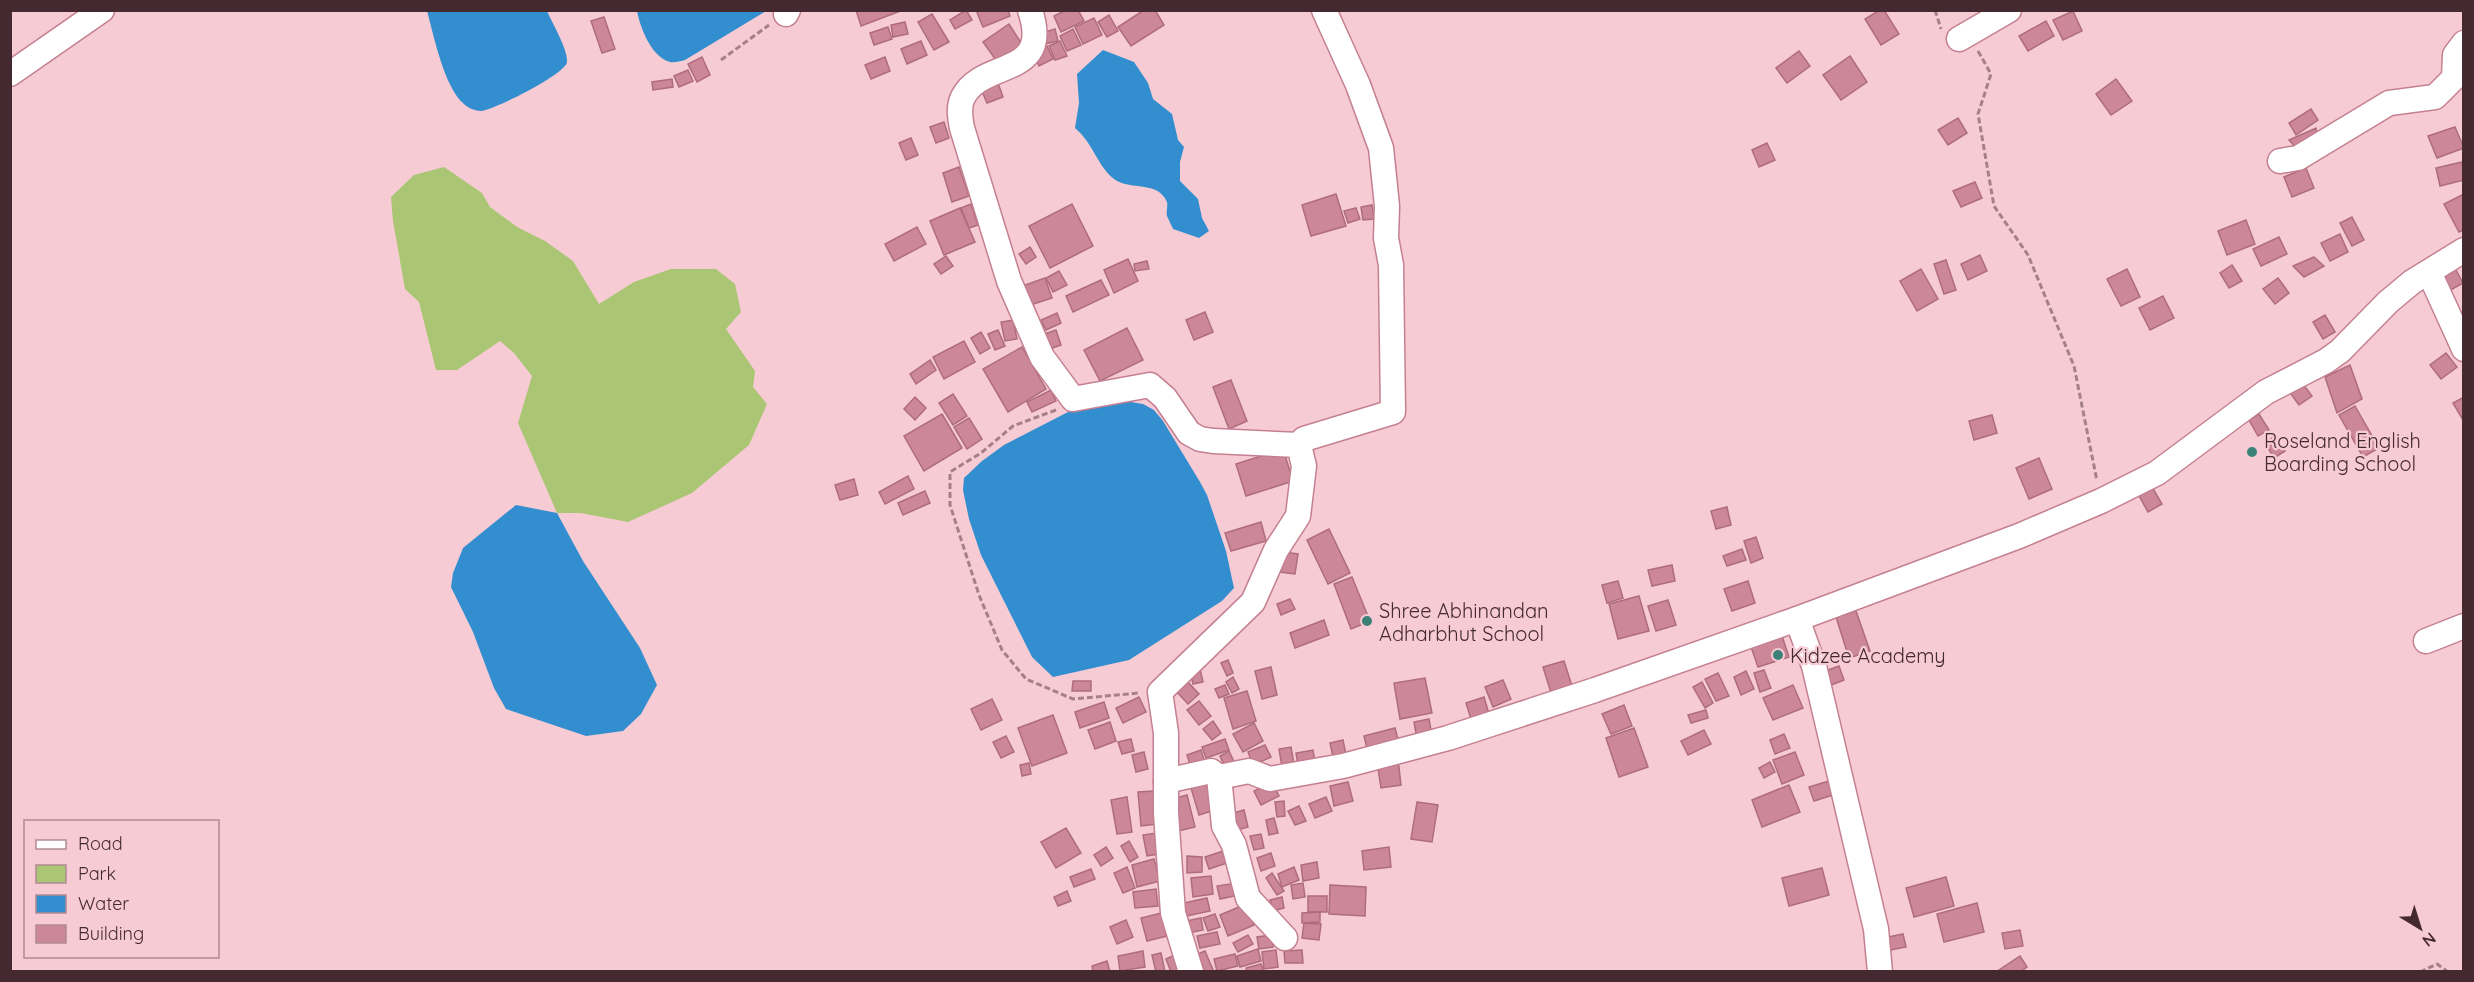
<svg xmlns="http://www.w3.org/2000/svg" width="2474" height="982" font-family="Quicksand,sans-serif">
<rect width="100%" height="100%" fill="#f7cbd4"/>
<!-- green -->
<path fill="#aac573" d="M444 167 482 193 490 207 517 227 545 241 573 261 599 304 634 282 671 269H716L735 284 741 312 726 329 755 371 753 387 767 404 749 445 692 493 628 522 581 513H557L518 423 532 376 514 353 500 341 457 370H436L419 302 405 289 393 221 391 197 414 175Z"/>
<!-- water -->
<g fill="#338ecf">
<path d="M427 11H547C552 23 568 49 567 62 566 74 494 110 481 111 475 111 468 108 464 104 444 87 434 36 427 11Z"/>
<path d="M637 11V10L766 11 685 60C681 61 674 63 670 62 651 57 640 27 637 11Z"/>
<path d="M1103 50 1134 62 1148 83 1153 99 1172 114 1178 140 1184 147 1180 162V181L1198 199 1202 218 1209 231 1199 238 1173 229C1171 225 1169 220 1167 216 1166 212 1168 206 1167 202 1158 180 1130 191 1114 179 1098 167 1093 143 1075 128L1079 103 1077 74Z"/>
<path d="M1125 401 1143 404 1154 410 1163 421 1200 482 1207 495 1226 551 1234 588 1222 601 1129 660 1053 677 1032 657 981 555 969 519 963 490 964 478 982 461 1004 445 1070 411Z"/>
<path d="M516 505 557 513 583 561 640 648 657 685 641 714 623 731 586 736 506 709 494 688 473 632 451 587 453 573 463 548Z"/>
</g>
<!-- building -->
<g fill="#cc8898" stroke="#ae6c7d" stroke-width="1.5">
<path d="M856 10H903L861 26Z"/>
<path d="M966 10 972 20 955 29 950 20Z"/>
<path d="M976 10H1008L1010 16 983 27Z"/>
<path d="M1066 10H1078L1084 21 1061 32 1054 16Z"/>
<path d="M1144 10H1155L1164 25 1131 46 1118 27Z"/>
<path d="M1880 10H1884L1899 34 1881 45 1865 19Z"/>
<path d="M2073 11 2082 31 2063 40 2053 20Z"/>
<path d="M932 14 949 42 934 50 918 22Z"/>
<path d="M1109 15 1118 31 1107 37 1098 22Z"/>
<path d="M604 17 615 49 602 53 591 21Z"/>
<path d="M1094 18 1102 35 1083 44 1075 27Z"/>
<path d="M2046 21 2054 36 2028 51 2019 36Z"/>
<path d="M905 22 908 34 893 37 891 25Z"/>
<path d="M1009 24 1023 46 998 63 983 42Z"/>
<path d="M888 27 892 39 874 45 870 33Z"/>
<path d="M1055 29 1058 41 1045 44 1042 33Z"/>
<path d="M1073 29 1081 45 1067 51 1060 36Z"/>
<path d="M921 41 927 55 907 64 901 49Z"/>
<path d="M1060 41 1067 56 1055 60 1049 46Z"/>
<path d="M1047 46 1053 59 1039 66 1033 52Z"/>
<path d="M1799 51 1810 66 1787 83 1776 68Z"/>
<path d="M1850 56 1867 82 1841 100 1823 75Z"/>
<path d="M702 57 710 75 697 82 688 64Z"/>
<path d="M885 57 890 71 871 79 865 65Z"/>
<path d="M688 70 693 81 679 87 674 76Z"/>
<path d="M672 79 673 87 653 90 652 82Z"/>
<path d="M2116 79 2132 101 2111 115 2096 94Z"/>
<path d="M998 83 1003 97 987 103 981 89Z"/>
<path d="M2311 109 2318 120 2296 135 2289 123Z"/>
<path d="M1958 118 1967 133 1948 145 1938 130Z"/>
<path d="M944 122 949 138 936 143 930 127Z"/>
<path d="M2455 127 2464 148 2437 158 2428 136Z"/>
<path d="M2316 128 2318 141 2301 153 2289 140Z"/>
<path d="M911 138 918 155 906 160 899 143Z"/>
<path d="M1767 143 1775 160 1759 167 1752 150Z"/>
<path d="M2462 162 2464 180 2440 186 2436 168Z"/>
<path d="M959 167 969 196 952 202 943 173Z"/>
<path d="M2306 168 2314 188 2292 197 2284 177Z"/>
<path d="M1975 182 1982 198 1961 207 1953 191Z"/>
<path d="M1336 194 1346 226 1311 236 1302 205Z"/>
<path d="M2464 194V230L2459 232 2444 204Z"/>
<path d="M971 204 978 225 969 228 961 208Z"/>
<path d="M1072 204 1093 246 1050 268 1029 226Z"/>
<path d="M1372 205 1374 219 1363 220 1361 207Z"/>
<path d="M960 208 975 242 944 255 930 221Z"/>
<path d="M1356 208 1360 219 1348 223 1344 211Z"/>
<path d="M2352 217 2364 240 2352 246 2340 223Z"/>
<path d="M2246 220 2255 244 2227 255 2218 231Z"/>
<path d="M917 227 926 244 894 261 885 244Z"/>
<path d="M2340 234 2348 252 2330 261 2321 243Z"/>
<path d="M2279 237 2287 254 2261 266 2253 249Z"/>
<path d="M1030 247 1036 257 1026 264 1019 254Z"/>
<path d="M1980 255 1987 271 1968 280 1961 264Z"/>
<path d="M946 256 953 266 941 274 934 264Z"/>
<path d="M2314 257 2324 266 2304 277 2293 266Z"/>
<path d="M1128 259 1138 281 1114 293 1104 270Z"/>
<path d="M1946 260 1956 290 1944 294 1934 264Z"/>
<path d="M1147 261 1149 269 1135 271 1134 264Z"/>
<path d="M2232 265 2242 281 2229 288 2220 273Z"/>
<path d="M1921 269 1938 299 1917 311 1900 281Z"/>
<path d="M2127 269 2140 297 2121 306 2107 279Z"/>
<path d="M2456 270 2463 283 2449 291 2442 278Z"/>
<path d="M1059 271 1067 285 1053 292 1046 278Z"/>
<path d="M1045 278 1052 298 1024 307 1017 288Z"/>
<path d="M2278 278 2289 293 2275 304 2263 289Z"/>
<path d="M1101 280 1109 295 1073 312 1066 296Z"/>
<path d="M2163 296 2174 318 2150 330 2139 308Z"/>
<path d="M1205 312 1213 332 1194 340 1186 320Z"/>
<path d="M1057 313 1061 323 1046 330 1041 320Z"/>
<path d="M2325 315 2335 332 2323 339 2313 322Z"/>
<path d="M1013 320 1017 339 1005 341 1001 322Z"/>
<path d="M1127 328 1143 360 1100 381 1084 350Z"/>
<path d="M998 330 1005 346 995 350 988 334Z"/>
<path d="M1056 330 1061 345 1044 351 1039 336Z"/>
<path d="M981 332 990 348 980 354 971 338Z"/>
<path d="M964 341 975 362 944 379 933 357Z"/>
<path d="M1022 347 1046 389 1008 412 983 369Z"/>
<path d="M2446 353 2457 367 2441 379 2430 365Z"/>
<path d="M930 360 936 370 916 384 910 374Z"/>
<path d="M2350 365 2362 399 2337 413 2325 377Z"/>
<path d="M1231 380 1247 421 1229 429 1213 387Z"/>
<path d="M2303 384 2312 396 2299 405 2291 394Z"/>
<path d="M1051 390 1056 401 1032 412 1027 402Z"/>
<path d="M953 394 967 416 953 425 939 403Z"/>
<path d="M915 397 926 408 915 420 904 409Z"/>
<path d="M2464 397V420H2463L2453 403Z"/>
<path d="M2355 406 2379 448 2363 457 2339 415Z"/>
<path d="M942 414 962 448 924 471 904 436Z"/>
<path d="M2259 414 2269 430 2258 436 2249 420Z"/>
<path d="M1992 415 1997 433 1974 440 1969 421Z"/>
<path d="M969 418 982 439 967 449 954 427Z"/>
<path d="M2275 436 2285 451 2274 458 2265 443Z"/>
<path d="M1283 449 1293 481 1246 496 1236 464Z"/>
<path d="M2039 458 2052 489 2029 499 2016 468Z"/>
<path d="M908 476 914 489 885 504 879 492Z"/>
<path d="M854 479 858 495 840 500 835 485Z"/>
<path d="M2152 487 2162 504 2148 512 2138 494Z"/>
<path d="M925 491 930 503 903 515 898 503Z"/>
<path d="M1727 507 1731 525 1716 529 1711 511Z"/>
<path d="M1261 522 1266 541 1231 551 1225 533Z"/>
<path d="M1329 529 1350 573 1328 584 1307 540Z"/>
<path d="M1756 537 1763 558 1751 563 1744 541Z"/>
<path d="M1742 549 1746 560 1727 566 1723 556Z"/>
<path d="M1283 552 1298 554 1295 574 1280 572Z"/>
<path d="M1672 565 1675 581 1652 586 1648 570Z"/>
<path d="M1352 577 1370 621 1351 629 1334 584Z"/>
<path d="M1618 581 1623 598 1607 603 1602 585Z"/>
<path d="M1748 581 1755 603 1732 611 1724 589Z"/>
<path d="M1639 596 1649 631 1618 639 1609 604Z"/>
<path d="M1290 599 1295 609 1281 615 1277 604Z"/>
<path d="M1668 600 1676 625 1656 631 1648 606Z"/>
<path d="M1856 611 1870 651 1849 658 1836 617Z"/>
<path d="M1324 620 1329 635 1295 648 1290 633Z"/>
<path d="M1781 633 1789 657 1758 667 1750 644Z"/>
<path d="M1228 660 1233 673 1227 676 1221 663Z"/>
<path d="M1564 661 1573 689 1552 696 1543 667Z"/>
<path d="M1839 666 1844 680 1826 687 1820 673Z"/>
<path d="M1271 667 1277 695 1262 699 1255 671Z"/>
<path d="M1200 669 1203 682 1193 684 1190 671Z"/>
<path d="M1764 670 1771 688 1760 692 1754 673Z"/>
<path d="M1746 671 1754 689 1741 695 1734 677Z"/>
<path d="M1718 673 1729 696 1716 701 1705 679Z"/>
<path d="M1233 677 1239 689 1232 693 1226 682Z"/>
<path d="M1425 678 1432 713 1400 719 1394 683Z"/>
<path d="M1185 679 1199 694 1188 704 1174 689Z"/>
<path d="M1503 680 1511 699 1493 707 1485 687Z"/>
<path d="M1073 681H1091V691H1072Z"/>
<path d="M1702 682 1713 703 1705 708 1693 687Z"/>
<path d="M1225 685 1229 694 1219 698 1215 689Z"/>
<path d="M1793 685 1803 708 1773 720 1763 698Z"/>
<path d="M1247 691 1256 721 1233 729 1224 698Z"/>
<path d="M1139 697 1146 712 1123 723 1116 708Z"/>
<path d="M1484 697 1489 714 1471 719 1466 703Z"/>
<path d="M992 699 1002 720 981 730 971 709Z"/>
<path d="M1199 701 1211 716 1199 725 1187 710Z"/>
<path d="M1104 702 1109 718 1080 728 1075 712Z"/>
<path d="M1624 705 1632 726 1611 734 1602 714Z"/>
<path d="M1706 710 1708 718 1691 723 1688 715Z"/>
<path d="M1053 715 1067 753 1032 766 1018 728Z"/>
<path d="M1429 719 1432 736 1417 739 1414 722Z"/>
<path d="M1213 721 1221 733 1212 740 1203 729Z"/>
<path d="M1110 722 1116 741 1095 749 1088 730Z"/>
<path d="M1254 723 1263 741 1243 752 1233 734Z"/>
<path d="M1395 728 1399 743 1368 752 1364 736Z"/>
<path d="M1634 728 1648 767 1619 777 1606 738Z"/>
<path d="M1704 730 1711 744 1688 755 1681 741Z"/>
<path d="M1784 734 1790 748 1775 754 1770 740Z"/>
<path d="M1006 736 1014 752 1001 758 993 742Z"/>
<path d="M1131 739 1134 751 1122 754 1118 742Z"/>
<path d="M1225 739 1229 750 1206 758 1202 747Z"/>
<path d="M1343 740 1346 755 1333 757 1330 743Z"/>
<path d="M1265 745 1271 757 1253 765 1248 752Z"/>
<path d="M1291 747 1294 764 1282 767 1279 749Z"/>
<path d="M1201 750 1206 766 1192 771 1187 755Z"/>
<path d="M1313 750 1315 762 1298 765 1296 753Z"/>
<path d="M1229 751 1236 766 1227 771 1220 756Z"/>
<path d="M1144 752 1148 769 1136 772 1132 755Z"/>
<path d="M1795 752 1804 775 1782 784 1773 760Z"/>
<path d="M1398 759 1401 785 1381 788 1377 762Z"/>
<path d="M1770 762 1775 772 1764 778 1759 768Z"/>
<path d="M1029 763 1031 774 1022 776 1020 765Z"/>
<path d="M1209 776 1218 809 1199 815 1189 781Z"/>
<path d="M1829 781 1833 795 1814 801 1809 787Z"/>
<path d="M1272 782 1279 796 1261 805 1254 791Z"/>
<path d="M1348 782 1353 801 1334 806 1330 786Z"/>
<path d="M1789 785 1800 812 1762 827 1752 800Z"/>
<path d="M1154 791 1157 824 1141 826 1138 792Z"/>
<path d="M1187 795 1195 827 1178 831 1169 800Z"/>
<path d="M1127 797 1132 832 1117 834 1111 800Z"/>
<path d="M1326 797 1332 811 1315 818 1309 804Z"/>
<path d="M1284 801 1285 816 1277 817 1275 802Z"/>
<path d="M1417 802 1438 805 1432 842 1411 839Z"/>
<path d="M1299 806 1306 821 1295 825 1288 811Z"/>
<path d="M1244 810 1248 827 1230 832 1226 815Z"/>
<path d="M1274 818 1278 833 1269 835 1266 820Z"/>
<path d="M1066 828 1081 853 1056 868 1041 842Z"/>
<path d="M1156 833 1160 854 1147 856 1143 835Z"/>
<path d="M1261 834 1264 848 1254 850 1250 836Z"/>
<path d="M1129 841 1138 857 1130 862 1121 846Z"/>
<path d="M1106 847 1113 858 1101 866 1094 855Z"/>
<path d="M1389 847 1391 867 1364 870 1362 851Z"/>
<path d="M1229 849 1233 861 1209 869 1205 857Z"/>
<path d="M1271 853 1275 866 1261 871 1257 858Z"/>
<path d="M1187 856 1202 857V872L1187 873Z"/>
<path d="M1154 859 1160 881 1137 887 1132 865Z"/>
<path d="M1317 862 1319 878 1303 881 1301 865Z"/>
<path d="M1127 867 1135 888 1123 893 1114 873Z"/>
<path d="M1294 867 1299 880 1282 887 1278 874Z"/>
<path d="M1822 868 1829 895 1789 906 1782 878Z"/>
<path d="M1091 869 1095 879 1074 887 1070 877Z"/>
<path d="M1272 873 1284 891 1277 895 1266 878Z"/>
<path d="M1211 876 1213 894 1193 897 1191 878Z"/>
<path d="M1946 877 1954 906 1914 917 1906 888Z"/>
<path d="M1236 883 1239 895 1220 899 1217 886Z"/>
<path d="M1303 883 1305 897 1293 899 1291 885Z"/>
<path d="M1330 885 1366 887 1365 916 1329 914Z"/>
<path d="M1156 889 1158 906 1135 908 1133 892Z"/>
<path d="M1067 891 1071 901 1058 906 1054 897Z"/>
<rect x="1308" y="896" width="19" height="16"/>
<path d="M1282 897 1284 908 1273 911 1270 900Z"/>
<path d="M1207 898 1210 911 1177 918 1175 905Z"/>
<path d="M1977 903 1984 932 1944 942 1937 914Z"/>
<path d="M1246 904 1254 925 1228 936 1220 915Z"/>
<path d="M1166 912 1171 935 1147 941 1141 918Z"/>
<path d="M1320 912V922L1302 923V913Z"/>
<path d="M1215 914 1220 927 1208 931 1203 918Z"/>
<path d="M1201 918 1203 930 1188 933 1186 921Z"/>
<path d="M1126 920 1133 937 1117 944 1110 927Z"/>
<path d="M1304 923 1321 924 1319 940 1302 938Z"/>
<path d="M2020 930 2023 946 2005 949 2002 933Z"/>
<path d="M1217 932 1220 944 1200 948 1197 936Z"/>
<path d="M1903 934 1906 947 1890 950 1888 937Z"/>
<path d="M1248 935 1253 944 1238 952 1233 943Z"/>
<path d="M1272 935 1273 947 1259 949 1257 937Z"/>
<path d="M1258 949 1261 961 1240 967 1237 956Z"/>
<path d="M1276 950 1278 967 1264 969 1262 952Z"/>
<path d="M1302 950 1303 963H1285L1284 951Z"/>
<path d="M1143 951 1145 967 1120 971 1118 956Z"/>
<path d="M1205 951 1214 972H1197L1191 957Z"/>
<path d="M1161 953 1165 972H1156L1152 955Z"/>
<path d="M1235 954 1238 966 1217 971 1214 959Z"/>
<path d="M1175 955 1182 972H1171L1166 959Z"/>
<path d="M2020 956 2027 967 2020 972H1996Z"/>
<path d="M1107 961 1110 972H1093L1092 966Z"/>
<path d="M1261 964 1264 972H1247L1246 968Z"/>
</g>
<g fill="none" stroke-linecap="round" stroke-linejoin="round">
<defs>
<g id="minor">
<path d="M1030 10C1053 79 983 58 963 97 958 107 960 118 962 128L1009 281 1042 357 1073 399 1150 385 1165 398 1189 433 1200 439 1213 441 1299 445 1304 466 1298 516 1276 550 1253 602 1160 692 1166 733V813L1173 913 1191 972"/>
<path d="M786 14 788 10"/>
<path d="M1959 39 2009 10"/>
<path d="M10 74 102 10"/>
<path d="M2280 161 2298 158 2389 103 2435 97 2454 78 2455 55 2464 43"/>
<path d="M2429 272 2464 349"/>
<path d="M1299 445 1304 439 1393 412 1391 265 1386 238 1387 206 1381 148 1358 85 1324 10"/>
<path d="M1797 619 1814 666 1876 929 1880 972"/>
<path d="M2426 641 2464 626"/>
<path d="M1219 777 1224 826 1234 845 1248 898 1285 938"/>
<path d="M1166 781 1211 771 1219 777 1249 771 1270 779 1343 766 1448 738 1595 690 1797 619 2019 536 2101 501 2157 473 2266 392 2326 361 2340 351 2388 302 2412 282 2464 250"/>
</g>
</defs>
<!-- minor casing -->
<use href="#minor" stroke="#c48091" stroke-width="27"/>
<!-- path -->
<g stroke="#a58088" stroke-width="3" stroke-dasharray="6 3" stroke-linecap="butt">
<path d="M1935 10 1941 29"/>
<path d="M1978 51 1991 74 1978 114 1994 206 2028 255 2074 366 2097 481"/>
<path d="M721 60 769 25"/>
<path d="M1056 410 1013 426 981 453 950 472V505L979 595 1002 650 1026 679 1073 699 1139 693"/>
<path d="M2420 972 2437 964 2448 972"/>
</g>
<!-- minor -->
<use href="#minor" stroke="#fff" stroke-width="24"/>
</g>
<!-- markers -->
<g fill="#3b8178" stroke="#f7cbd4" stroke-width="2">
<circle cx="2252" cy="452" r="6"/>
<circle cx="1367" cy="621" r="6"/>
<circle cx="1778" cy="655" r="6"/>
</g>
<g text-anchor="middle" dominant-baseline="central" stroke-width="4.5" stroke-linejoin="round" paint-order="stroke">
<!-- poi labels -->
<g font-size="20" fill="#452930" stroke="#f7cbd4" text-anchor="start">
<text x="2264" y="440">Roseland English<tspan x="2264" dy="23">Boarding School</tspan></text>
<text x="1379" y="610">Shree Abhinandan<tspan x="1379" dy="23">Adharbhut School</tspan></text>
<text x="1790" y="655">Kidzee Academy</text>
</g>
</g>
<!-- border -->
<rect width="2474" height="982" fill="none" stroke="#452930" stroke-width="24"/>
<!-- legend -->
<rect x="24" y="820" width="195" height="138" fill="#f7cbd4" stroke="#b08a92" stroke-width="1.5"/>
<rect x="36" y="840" width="30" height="9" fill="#ffffff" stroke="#b08a92" stroke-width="1.5"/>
<text x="78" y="850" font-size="18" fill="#452930">Road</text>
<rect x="36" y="865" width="30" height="18" fill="#aac573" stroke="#b08a92" stroke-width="1.5"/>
<text x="78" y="880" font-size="18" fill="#452930">Park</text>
<rect x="36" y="895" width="30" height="18" fill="#338ecf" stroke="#b08a92" stroke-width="1.5"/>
<text x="78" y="910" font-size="18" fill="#452930">Water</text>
<rect x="36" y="925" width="30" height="18" fill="#cc8898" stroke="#b08a92" stroke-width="1.5"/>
<text x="78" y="940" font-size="18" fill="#452930">Building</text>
<!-- north arrow -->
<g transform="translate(2420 928) rotate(142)" stroke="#f7cbd4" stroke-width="4.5" paint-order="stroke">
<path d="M0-4.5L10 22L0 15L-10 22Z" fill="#452930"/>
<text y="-9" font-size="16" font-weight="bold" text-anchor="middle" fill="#452930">N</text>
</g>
</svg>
